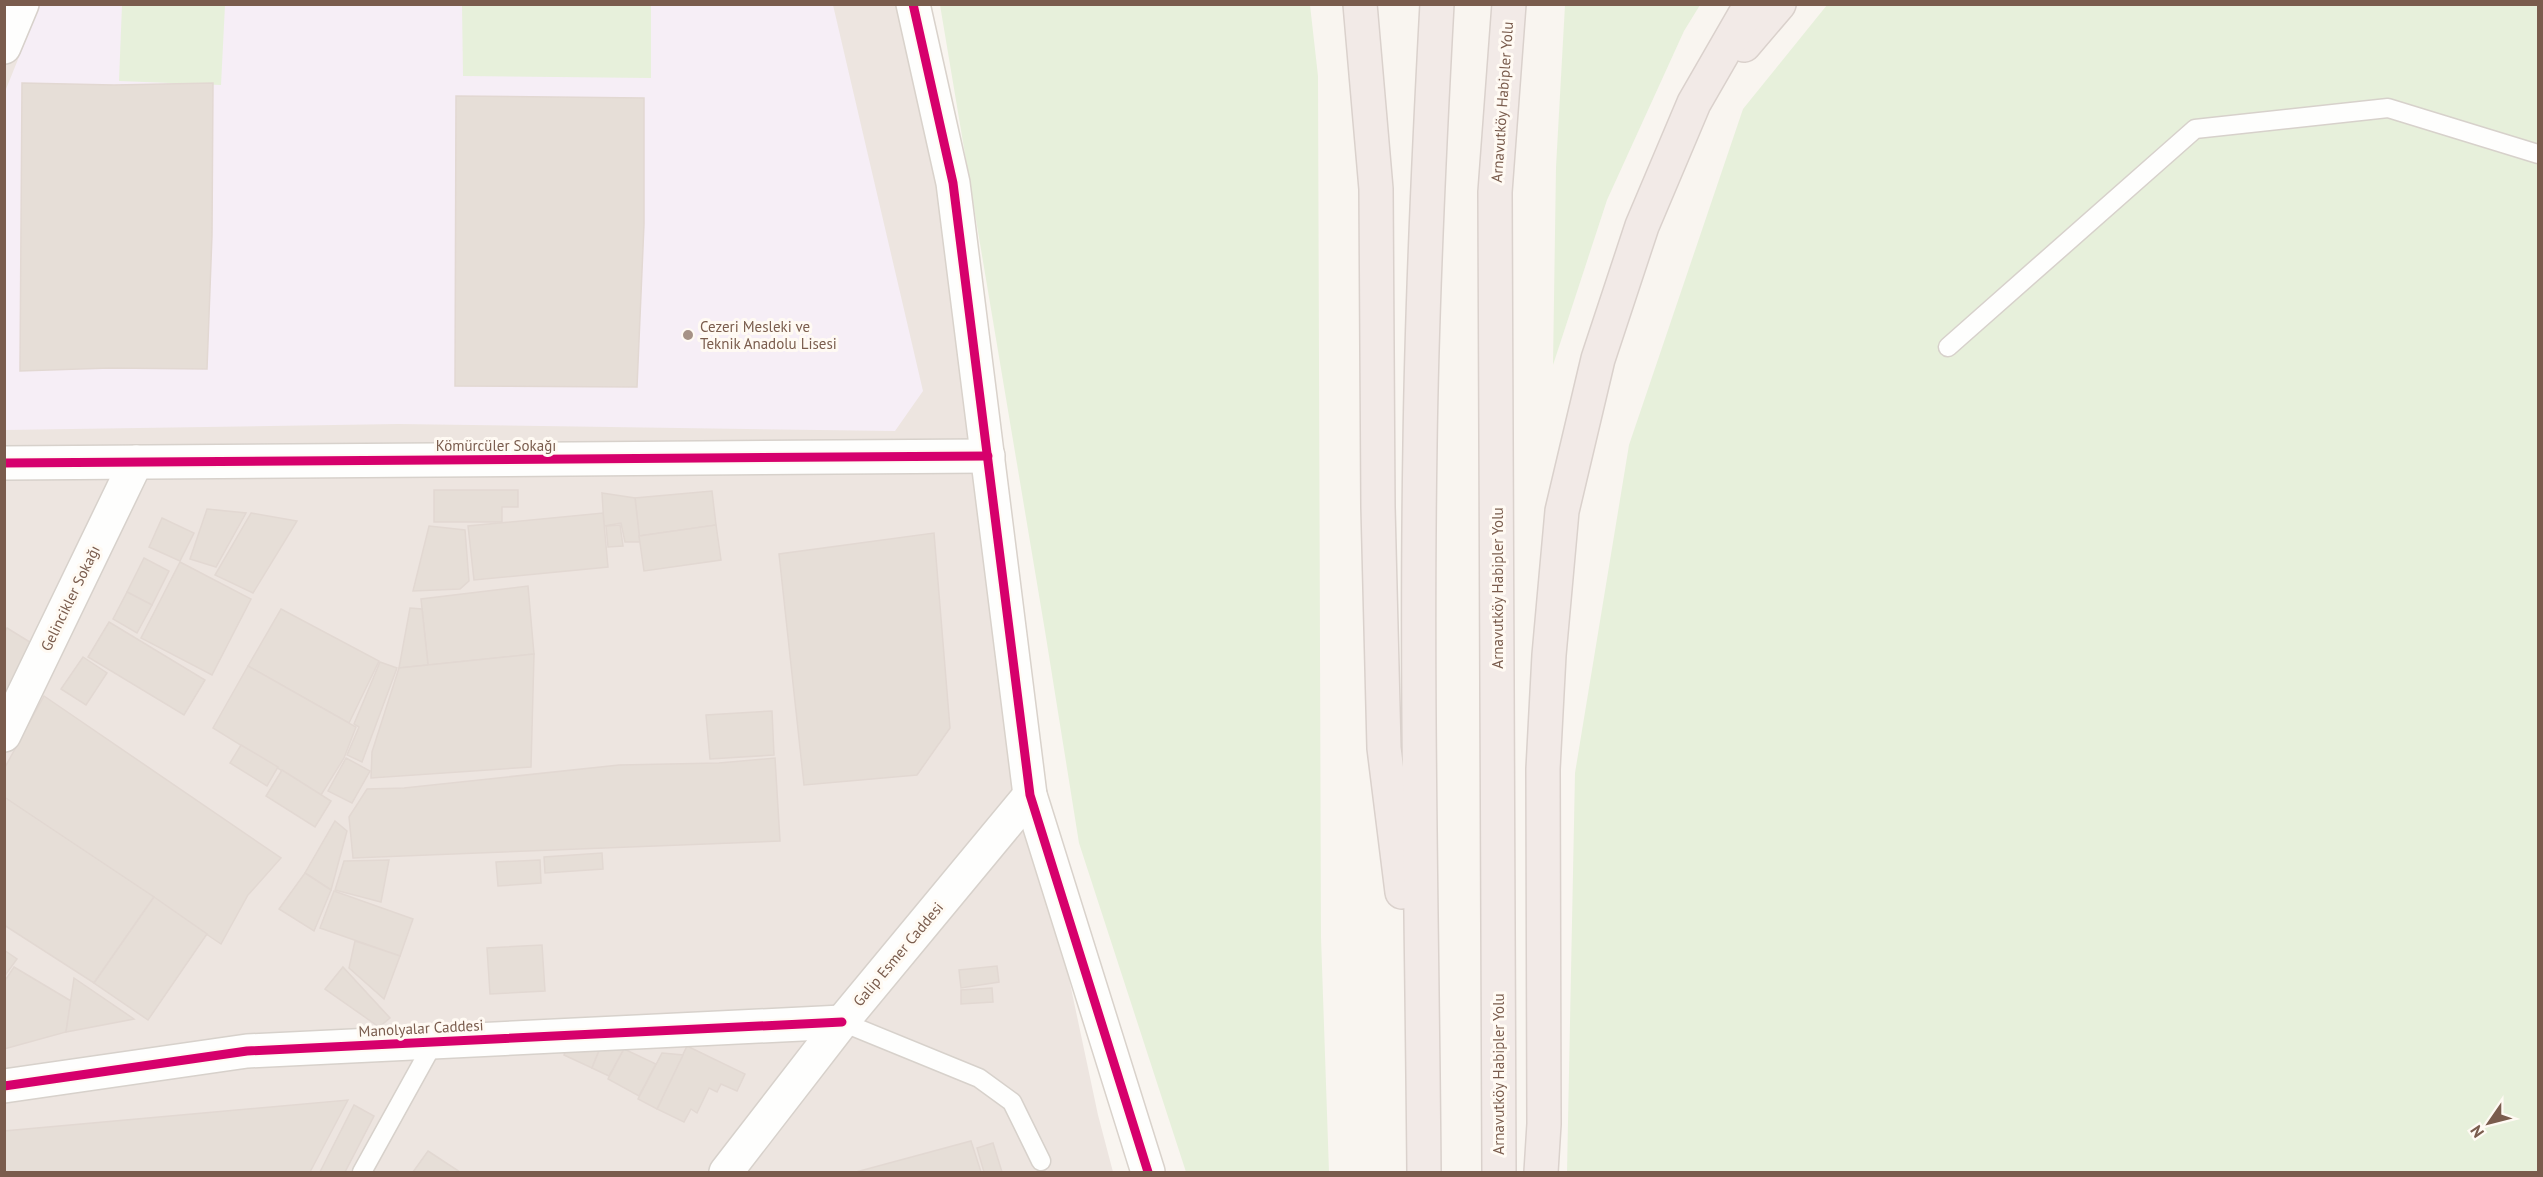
<svg xmlns="http://www.w3.org/2000/svg" width="2543" height="1177" font-family="'PT Sans',sans-serif">
<rect width="100%" height="100%" fill="#f9f5f0"/>
<!-- industrial -->
<path fill="#ede5e0" d="M5 5H913L1030 795 1098 1115 1113 1172H5Z"/>
<!-- education -->
<path fill="#f6eef6" d="M40 5H833L923 391 895 431 398 424 5 430 4 94Z"/>
<!-- green -->
<g fill="#e7f0db">
<path d="M122 5H225L221 85 119 81Z"/>
<path d="M462 5H651V78L463 76Z"/>
<path d="M940 5H1310L1318 76 1321 937 1329 1172H1186L1079 843 1045 631Z"/>
<path d="M1565 5H1700L1684 31 1607 200 1553 365 1556 167Z"/>
<path d="M1827 5H2538V1172H1567L1575 773 1629 445 1743 109Z"/>
</g>
<!-- building -->
<g fill="#e6ded7" stroke="#e2d8d2" stroke-width="1.5">
<path d="M22 83 114 85 213 83 212 235 207 369 110 368 20 371Z"/>
<path d="M456 96 644 98V224L637 387 455 386Z"/>
<path d="M434 490H518V507H502V522H434Z"/>
<path d="M712 491 716 525 639 536 635 498Z"/>
<path d="M602 493 635 498 640 542H625L621 523 604 526Z"/>
<path d="M207 509 246 513 216 567 190 559Z"/>
<path d="M251 513 297 521 253 593 215 575Z"/>
<path d="M603 513 608 567 474 580 468 526Z"/>
<path d="M162 518 194 533 180 561 149 547Z"/>
<path d="M620 525 623 546 608 547 606 526Z"/>
<path d="M716 525 721 560 644 571 639 536Z"/>
<path d="M429 526 465 530 469 581 460 589 413 591Z"/>
<path d="M934 533 950 728 917 775 804 785 779 554Z"/>
<path d="M144 558 169 571 152 605 127 592Z"/>
<path d="M180 562 251 599 212 675 141 638Z"/>
<path d="M528 586 534 654 428 665 421 599Z"/>
<path d="M127 592 152 605 137 633 113 619Z"/>
<path d="M410 608 422 609 428 665 399 668Z"/>
<path d="M281 609 379 661 349 723 248 666Z"/>
<path d="M109 622 205 680 184 715 88 657Z"/>
<path d="M7 628 38 647 4 702V633Z"/>
<path d="M534 654 531 767 371 778 372 752 399 668Z"/>
<path d="M83 657 107 673 86 705 61 689Z"/>
<path d="M380 662 397 668 362 762 347 755 359 727 354 724Z"/>
<path d="M248 666 356 727 344 758 321 795 213 728Z"/>
<path d="M44 696 281 858 248 895 221 944 4 797V769Z"/>
<path d="M772 711 774 755 710 759 706 715Z"/>
<path d="M241 745 278 767 267 786 230 763Z"/>
<path d="M346 758 370 771 352 803 328 791Z"/>
<path d="M775 758 780 841 353 858 349 817 367 789 404 788 619 765 719 763Z"/>
<path d="M282 770 331 801 315 827 266 796Z"/>
<path d="M4 797 154 897 94 983 4 925Z"/>
<path d="M335 821 347 831 331 890 305 873Z"/>
<path d="M602 853 603 869 545 873 544 857Z"/>
<path d="M389 860 381 902 335 890 344 861Z"/>
<path d="M540 860 541 883 498 886 496 862Z"/>
<path d="M305 873 331 890 314 931 279 909Z"/>
<path d="M334 891 413 919 400 956 320 928Z"/>
<path d="M154 897 207 934 148 1020 94 983Z"/>
<path d="M355 941 400 956 384 999 349 968Z"/>
<path d="M542 945 545 991 490 994 487 948Z"/>
<path d="M4 950 17 959 4 977Z"/>
<path d="M997 966 999 982 961 988 959 970Z"/>
<path d="M14 967 71 1001 66 1032 4 1049V982Z"/>
<path d="M343 967 390 1018 379 1027 325 989Z"/>
<path d="M74 978 134 1019 66 1032Z"/>
<path d="M992 988 993 1002 961 1004V990Z"/>
<path d="M568 1042 601 1046 592 1068 564 1055Z"/>
<path d="M601 1046 624 1049 609 1076 592 1068Z"/>
<path d="M687 1046 745 1074 737 1091 721 1084 717 1092 709 1088 697 1113 691 1109 684 1122 657 1109Z"/>
<path d="M624 1049 656 1064 639 1096 608 1079Z"/>
<path d="M662 1053 683 1055 657 1109 638 1099Z"/>
<path d="M348 1100 310 1172H4V1131Z"/>
<path d="M354 1105 374 1116 345 1172H320Z"/>
<path d="M971 1141 981 1172H856Z"/>
<path d="M993 1143 1002 1172H984L977 1148Z"/>
<path d="M428 1151 460 1172H413Z"/>
</g>
<g fill="none" stroke-linecap="round" stroke-linejoin="round">
<defs>
<g id="lane">
<path d="M1948 347 2195 129 2388 108 2538 154"/>
<path d="M842 1022 979 1078 1012 1102 1041 1161"/>
<path d="M362 1172 434 1042"/>
</g>
<g id="street">
<path d="M4 47 22 4"/>
<path d="M4 463 988 456"/>
<path d="M4 735 136 462"/>
<path d="M4 1086 247 1051 842 1022"/>
<path d="M726 1172 842 1022 1030 795"/>
</g>
<path id="secondary" d="M913 4 953 183 1030 795 1148 1172"/>
<g id="highway">
<path d="M1360 4 1376 189 1378 507 1384 748 1402 892"/>
<path d="M1744 45 1779 4"/>
<path d="M1424 1172C1422 930 1416 687 1420 445 1422 298 1429 151 1437 4"/>
<path d="M1499 1172 1495 192 1509 4"/>
<path d="M1541 1172 1544 1124 1543 769 1549 655 1562 511 1598 359 1642 226 1694 103 1751 4"/>
</g>
</defs>
<!-- lane casing -->
<use href="#lane" stroke="#d7d1cb" stroke-width="21"/>
<!-- street casing -->
<use href="#street" stroke="#d7d1cb" stroke-width="36"/>
<!-- secondary casing -->
<use href="#secondary" stroke="#d9d2cb" stroke-width="36"/>
<!-- highway casing -->
<use href="#highway" stroke="#dad1cc" stroke-width="36"/>
<!-- lane -->
<use href="#lane" stroke="#fefefd" stroke-width="18"/>
<!-- street -->
<use href="#street" stroke="#fefefd" stroke-width="33"/>
<!-- secondary -->
<use href="#secondary" stroke="#fefefd" stroke-width="33"/>
<!-- highway -->
<use href="#highway" stroke="#f2eae7" stroke-width="33"/>
<defs>
<g id="cycleway">
<path d="M913 4 953 183 1030 795 1148 1172"/>
<path d="M4 463 988 456"/>
<path d="M4 1086 247 1051 842 1022"/>
</g>
</defs>
<!-- cycleway casing -->
<use href="#cycleway" stroke="#fffaf3" stroke-width="13"/>
<!-- cycleway -->
<use href="#cycleway" stroke="#d6006c" stroke-width="9"/>
</g>
<!-- markers -->
<circle fill="#a69286" stroke="#fffaf3" stroke-width="2" cx="688" cy="335" r="6"/>
<g text-anchor="middle" dominant-baseline="central" stroke-width="6" stroke-linejoin="round" paint-order="stroke">
<!-- street labels -->
<g font-size="15" fill="#7a5c4d" stroke="#fffaf3">
<text transform="translate(1502 102) rotate(-86)">Arnavutköy Habipler Yolu</text>
<text x="496" y="445">Kömürcüler Sokağı</text>
<text transform="translate(1497 588) rotate(-90)">Arnavutköy Habipler Yolu</text>
<text transform="translate(70 598) rotate(-64)">Gelincikler Sokağı</text>
<text transform="translate(898 954) rotate(-50)">Galip Esmer Caddesi</text>
<text transform="translate(421 1028) rotate(-3)">Manolyalar Caddesi</text>
<text transform="translate(1498 1074) rotate(-90)">Arnavutköy Habipler Yolu</text>
</g>
<!-- poi labels -->
<g font-size="15" fill="#7a5c4d" stroke="#fffaf3" text-anchor="start">
<text x="700" y="326">Cezeri Mesleki ve<tspan x="700" dy="17">Teknik Anadolu Lisesi</tspan></text>
</g>
</g>
<!-- border -->
<rect width="2543" height="1177" fill="none" stroke="#7a5c4d" stroke-width="12"/>
<!-- north arrow -->
<g transform="translate(2489 1123) rotate(235)" stroke="#fffaf3" stroke-width="4.5" paint-order="stroke">
<path d="M0-4.5L10 22L0 15L-10 22Z" fill="#7a5c4d"/>
<text y="-9" font-size="16" font-weight="bold" text-anchor="middle" fill="#7a5c4d">N</text>
</g>
</svg>
